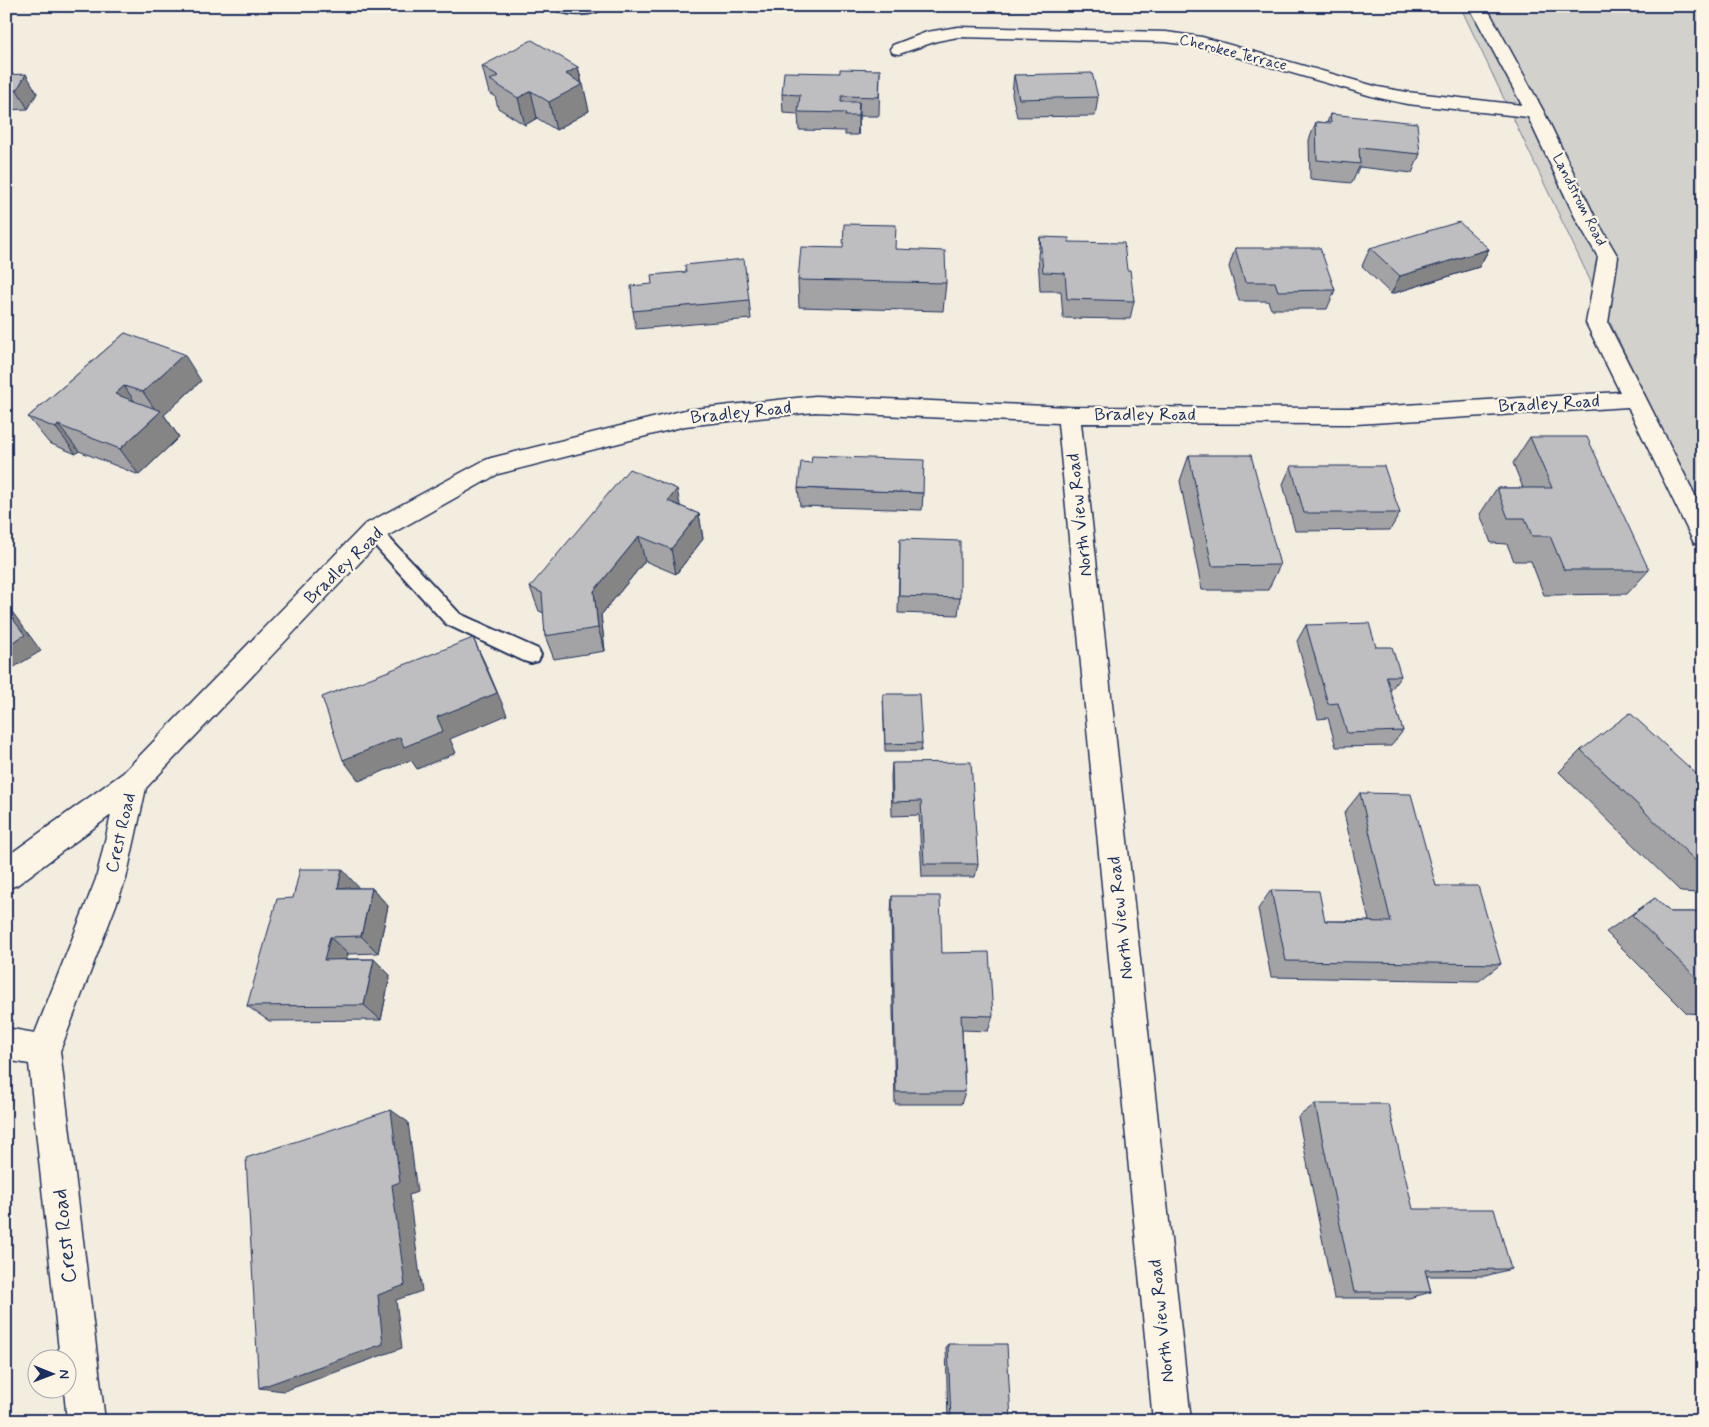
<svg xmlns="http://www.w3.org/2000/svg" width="1709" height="1427" font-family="Mynerve,sans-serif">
<rect width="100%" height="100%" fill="#f3ede0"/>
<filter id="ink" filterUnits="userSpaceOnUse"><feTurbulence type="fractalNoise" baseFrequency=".02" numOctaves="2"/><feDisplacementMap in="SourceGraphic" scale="10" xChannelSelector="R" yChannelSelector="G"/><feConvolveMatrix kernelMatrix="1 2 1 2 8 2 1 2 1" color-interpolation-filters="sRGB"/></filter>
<g filter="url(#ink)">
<!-- green -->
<path fill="#d3d1cc" stroke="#778095" d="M1460 6H1703V515L1682 474Z"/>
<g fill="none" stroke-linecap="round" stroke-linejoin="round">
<defs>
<g id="service">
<path d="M551 6H606C595 17 562 17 551 6Z"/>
<path d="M373 525 379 527 460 614 538 649 541 655 538 661 531 663 524 661 446 624 367 537 364 532 367 527Z"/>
</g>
<path id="minor" d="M1469 6H1486L1544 112 1595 217 1618 257 1608 323 1703 511V545L1694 543 1628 407 1356 424 1081 423 1191 1421H1153L1058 423 815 412 685 426 498 474 382 539 146 788 126 879 60 1051 105 1421H67L64 1390H68V1360H60L29 1064 6 1060V1028L35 1033 96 879 111 815 17 885 6 889V857L123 773 364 525 483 461 491 458 685 410 815 396 1069 407 1356 408 1620 392 1586 323 1598 257 1575 217 1528 117 1407 104 1375 97 1202 47 1166 42 958 37 937 41 899 54 893 53 890 49 893 45 927 32 958 27 1166 32 1202 37 1378 87 1407 92 1522 105Z"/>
</defs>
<!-- service casing -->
<use href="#service" stroke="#1b2f5e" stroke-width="4"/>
<!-- minor casing -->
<use href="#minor" stroke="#1b2f5e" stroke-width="3"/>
<!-- service -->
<use href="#service" fill="#fcf5e5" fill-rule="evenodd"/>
<!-- minor -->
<use href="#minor" fill="#fcf5e5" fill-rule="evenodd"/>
</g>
<!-- wall -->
<g fill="#a3a3a5" stroke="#1b2f5e">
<path d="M482 66 578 67 589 111 556 130 537 118 525 125 498 108 495 96 489 93Z"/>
<path d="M880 70 879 116H859L858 135H845V131L799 130 798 114 783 113 782 94 840 73Z"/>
<path d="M6 75 37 93 28 109 6 110Z"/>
<path d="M1014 75 1098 97 1095 116 1017 117 1012 94Z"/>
<path d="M1330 114 1420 154 1412 173 1359 167 1352 183 1310 179 1309 140 1316 122 1327 123Z"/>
<path d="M1040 237 1127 270 1134 301 1130 319 1063 318 1061 291H1040L1038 256Z"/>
<path d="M1235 248 1335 290 1327 309H1271L1268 301H1239L1229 267Z"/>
<path d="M1370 248 1489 249 1479 267 1391 294 1362 266Z"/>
<path d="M895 249 946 283 943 311 799 307 798 280Z"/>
<path d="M652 284 749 300 751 319 636 329 633 311Z"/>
<path d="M125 333 201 381 164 415 179 437 139 475 79 451 76 454 49 443 28 417Z"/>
<path d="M1530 437 1649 570 1627 594 1544 595 1531 561H1514L1507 544 1491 543 1480 514 1497 488H1523L1513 463Z"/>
<path d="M1189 455 1280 565 1268 590H1202L1180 481Z"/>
<path d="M1291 466 1400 513 1390 530 1295 531 1283 484Z"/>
<path d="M798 488 923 493 922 510 800 506Z"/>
<path d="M680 506 699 514 703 539 676 574 645 561 601 615 605 651 554 659 545 636 544 613 539 611 530 587Z"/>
<path d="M900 539 960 598 958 615 898 613Z"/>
<path d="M1306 625 1376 647 1401 676 1390 691 1403 731 1391 746 1336 747 1328 718 1318 719 1297 641Z"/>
<path d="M883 694 922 743 921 751H885Z"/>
<path d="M1581 750 1703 780V904L1699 893 1681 892 1559 772Z"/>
<path d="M892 763 978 864 975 877H922L919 815 892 816 891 777Z"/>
<path d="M1360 793 1501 964 1479 981 1271 977 1258 909 1271 890 1325 921H1369L1344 813Z"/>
<path d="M359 888H372L388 906 378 953 348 954 346 959H374L390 975 381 1020 269 1021 247 1006 293 898Z"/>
<path d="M892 896 942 953 993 1016 988 1031 962 1030 965 1092 961 1104H895L891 914Z"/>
<path d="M1655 898 1670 912H1703V1014L1687 1013 1606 932Z"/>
<path d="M1315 1104 1413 1209 1511 1269 1485 1276H1427L1431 1292 1409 1298H1334L1298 1117Z"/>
<path d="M948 1344 1011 1421H948L946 1346Z"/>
</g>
<!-- shaded-wall -->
<g fill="#858586" stroke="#1b2f5e">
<path d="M6 42 12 52 6 62Z"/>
<path d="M578 67 582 85 583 84 589 111 556 130 549 102 566 74Z"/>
<path d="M26 74 37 93 28 109 17 90Z"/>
<path d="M531 91 537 118 525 125 518 98Z"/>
<path d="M859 102V121L858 135V116Z"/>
<path d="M1489 249 1479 267 1391 294 1400 276Z"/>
<path d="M184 354 201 381 164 415 179 437 139 475 120 449 158 414 143 392Z"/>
<path d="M124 386 142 412 115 394Z"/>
<path d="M58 425 79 451 76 454 56 428Z"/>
<path d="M677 489 682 515 668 501Z"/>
<path d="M699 514 703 539 676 574 671 549Z"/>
<path d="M639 536 645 561 601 615 605 651 598 628 594 591Z"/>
<path d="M6 607 13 613 41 651 6 672Z"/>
<path d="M473 638 484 661 507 715 450 739 456 753 417 769 411 760 359 781 343 760Z"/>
<path d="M342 869 359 888H338Z"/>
<path d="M372 888 388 906 378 953 361 936Z"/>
<path d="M330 937 348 954 342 976 324 960Z"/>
<path d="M374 959 390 975 381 1020 364 1005Z"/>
<path d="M391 1110 408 1122 417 1192 409 1195 422 1291 396 1300 402 1348 284 1391 259 1388 378 1295Z"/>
</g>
<!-- building -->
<g fill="#bebec0" stroke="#1b2f5e">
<path d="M532 40 578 67 566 74 583 84 549 102 531 91 518 98 490 80 499 76 482 66Z"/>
<path d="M840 69 880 70 879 97 842 96 841 102H859L858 116H845L846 113 798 112 800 95 782 94 784 72 840 73Z"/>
<path d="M1092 73 1098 97 1019 99 1014 75Z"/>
<path d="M26 74 17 90 6 91V75Z"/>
<path d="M1330 114 1417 123 1420 154 1359 148 1360 164 1317 160 1316 122 1331 123Z"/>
<path d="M1459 222 1489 249 1400 276 1370 248Z"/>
<path d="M844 224 896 225 895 249 945 251 946 283 798 280 801 247 843 248Z"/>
<path d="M1040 237 1069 238V242L1124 243 1127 270H1130L1134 301 1067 299 1065 273 1043 272Z"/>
<path d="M1235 248H1320L1335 290 1278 291 1275 282H1245Z"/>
<path d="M744 259 749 300 633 311 631 286 652 284 651 275 686 272 685 265Z"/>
<path d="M125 333 184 354 143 392 124 386 115 394 161 411 120 449 58 425 56 428 28 417Z"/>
<path d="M1530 437H1587L1649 570H1564L1550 536H1532L1525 518H1508L1497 488H1552Z"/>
<path d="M1189 455H1251L1280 565 1212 566Z"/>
<path d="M812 456 924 460 923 493 798 488 801 462 811 463Z"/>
<path d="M1291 466H1384L1400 513H1304Z"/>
<path d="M629 469 677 489 668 501 699 514 671 549 639 536 594 591 598 628 545 636 542 593 530 587Z"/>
<path d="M900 539 960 541V598L899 596Z"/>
<path d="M6 610 25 635 6 646Z"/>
<path d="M1369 623 1376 647H1392L1401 676H1386L1403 731 1347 733 1338 703 1328 704 1306 625Z"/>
<path d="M473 638 497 693 437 717 443 731 404 747 400 737 343 760 322 697Z"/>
<path d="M883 694H919L922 743 885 744Z"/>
<path d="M1630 713 1703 780V868L1581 750Z"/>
<path d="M971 762 978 864H924L921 801 893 802 892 763Z"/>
<path d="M1360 793 1411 794 1436 886H1478L1501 964 1286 961 1271 890 1319 891 1325 921 1391 922Z"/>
<path d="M300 869H342L338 888H372L361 936 330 937 324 960 374 959 364 1005 247 1006 277 899 293 898Z"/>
<path d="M892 896H940L942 953 989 952 993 1016 961 1015 965 1092H896Z"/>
<path d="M1655 898 1670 912H1703V984L1632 915Z"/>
<path d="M1315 1104H1388L1413 1209H1494L1511 1269 1425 1270 1431 1292H1354Z"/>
<path d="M391 1110 400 1182 392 1185 405 1285 378 1295 383 1344 259 1388 246 1158Z"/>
<path d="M948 1344H1007L1011 1421H951Z"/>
</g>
</g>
<g text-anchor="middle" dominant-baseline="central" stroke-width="4.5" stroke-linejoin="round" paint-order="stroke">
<!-- far-street labels -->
<g font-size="15" fill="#1b2f5e" stroke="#fcf5e5">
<text transform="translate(1233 53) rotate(14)">Cherokee Terrace</text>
<text transform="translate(1579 200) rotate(63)">Landstrom Road</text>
</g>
<!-- street labels -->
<g font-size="18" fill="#1b2f5e" stroke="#fcf5e5">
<text transform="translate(1549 404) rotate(-3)">Bradley Road</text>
<text transform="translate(741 413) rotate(-6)">Bradley Road</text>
<text x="1145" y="415">Bradley Road</text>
<text transform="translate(1080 515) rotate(-96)">North View Road</text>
<text transform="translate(344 566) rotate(-44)">Bradley Road</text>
<text transform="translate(121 833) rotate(-77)">Crest Road</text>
<text transform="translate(1121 918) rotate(-96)">North View Road</text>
<text transform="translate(1162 1321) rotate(-96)">North View Road</text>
</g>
<!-- near-street labels -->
<g font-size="21" fill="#1b2f5e" stroke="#fcf5e5">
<text transform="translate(65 1236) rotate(-96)">Crest Road</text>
</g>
</g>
<!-- margin -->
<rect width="1709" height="1427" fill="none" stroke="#fcf5e5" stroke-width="25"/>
<rect x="12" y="12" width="1684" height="1402" fill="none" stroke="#1b2f5e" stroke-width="2" filter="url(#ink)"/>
<!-- north arrow -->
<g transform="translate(52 1374) rotate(91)"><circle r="24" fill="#fcf5e5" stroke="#a2a6af"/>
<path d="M0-4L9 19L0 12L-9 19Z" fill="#1b2f5e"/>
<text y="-8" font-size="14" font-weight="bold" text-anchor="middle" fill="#1b2f5e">N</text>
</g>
</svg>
